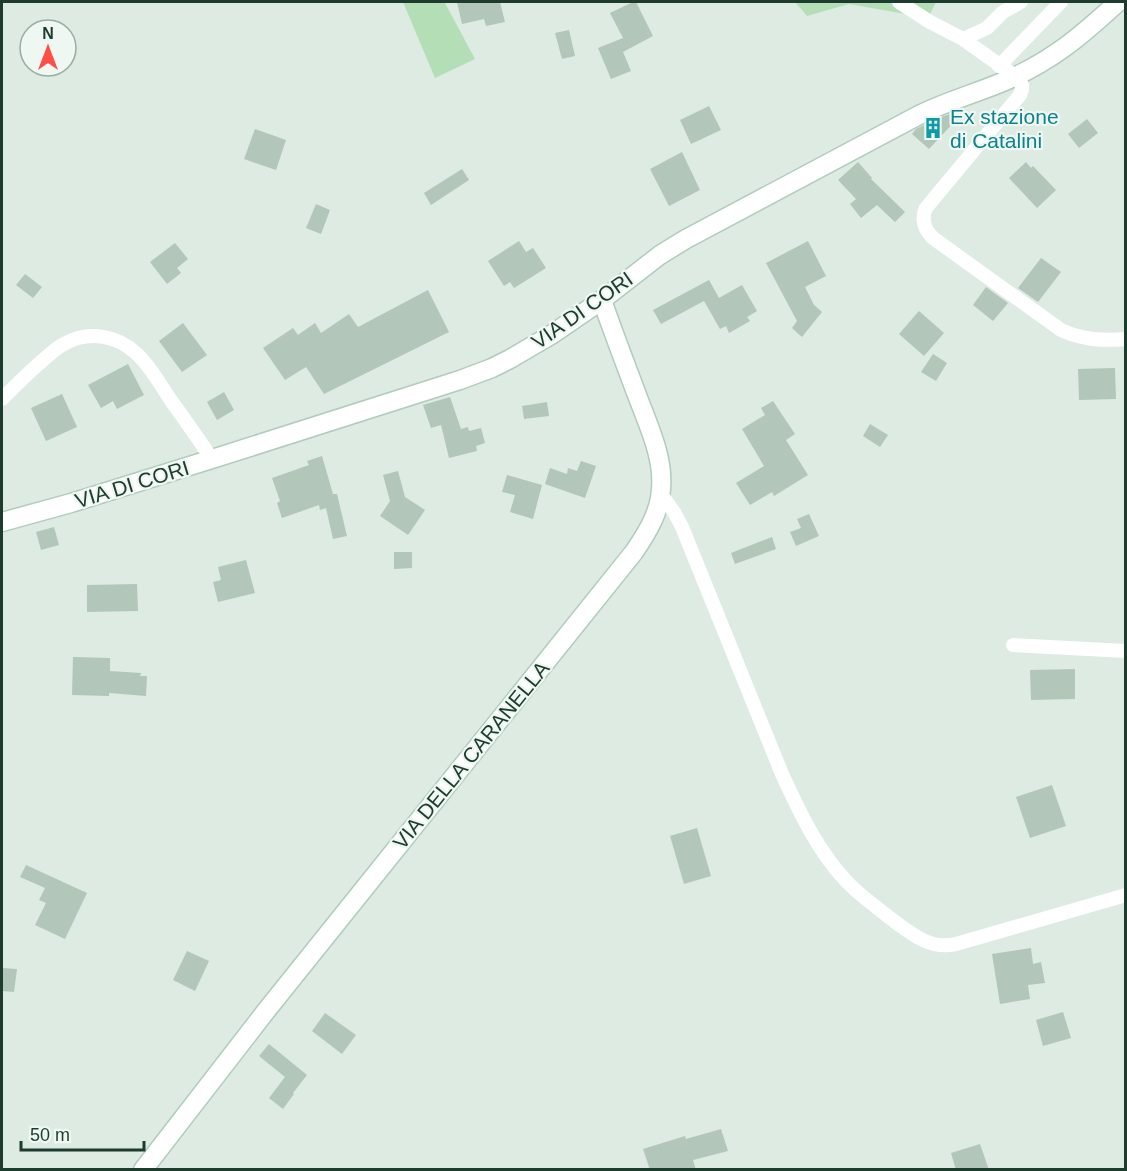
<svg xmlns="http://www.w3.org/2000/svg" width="1127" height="1171" font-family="Helvetica,sans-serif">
<rect width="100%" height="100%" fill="#ddebe2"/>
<!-- green -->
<g fill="#b4dfb6">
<path d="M403 2H446L445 3 475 59 435 78Z"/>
<path d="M795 2H936L928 18 849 4 807 16Z"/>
</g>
<!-- building -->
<g fill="#b3c6ba">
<path d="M457 2H500L505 22 486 26 484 19 462 24Z"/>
<path d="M633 2H636L653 36 623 52 631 71 611 79 598 48 623 38 610 13Z"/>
<path d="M569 30 575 56 562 59 555 33Z"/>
<path d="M709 106 721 130 691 144 680 120Z"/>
<path d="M950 114 956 120 929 149 912 134 916 129 924 125 933 121 934 122 936 119Z"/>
<path d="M1087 119 1098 133 1079 148 1068 134Z"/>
<path d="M255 129 286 140 276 170 244 159Z"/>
<path d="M682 152 700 190 669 206 650 169Z"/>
<path d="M858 162 872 178 871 179 905 212 895 222 877 205 861 218 850 204 856 199 838 180Z"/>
<path d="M1026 162 1031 168 1033 166 1056 190 1037 208 1009 178Z"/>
<path d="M462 169 469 180 431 205 424 193Z"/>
<path d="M316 204 330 210 321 234 306 228Z"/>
<path d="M519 241 526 252 533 248 546 268 514 288 510 282 504 286 488 261Z"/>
<path d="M808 241 826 276 805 287 814 305 822 312 802 337 792 328 797 321 766 263Z"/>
<path d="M175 243 188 259 177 268 181 273 167 284 150 262Z"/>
<path d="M1041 258 1061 272 1038 302 1018 288Z"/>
<path d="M25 274 42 287 33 298 16 285Z"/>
<path d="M709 280 719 298 742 285 757 311 747 317 750 321 729 333 726 326 720 329 704 301 661 324 653 310Z"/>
<path d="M986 287 1008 303 993 321 973 305Z"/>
<path d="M428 290 449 332 324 394 306 367 285 380 263 348 293 328 298 335 315 323 321 333 349 314 358 327Z"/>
<path d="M919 311 944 333 924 356 899 334Z"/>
<path d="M183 323 207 355 182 372 159 341Z"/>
<path d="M933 354 947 363 936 381 921 372Z"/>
<path d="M128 364 144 395 117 409 113 401 101 408 88 385Z"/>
<path d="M1115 368 1116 399 1079 400 1078 369Z"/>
<path d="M224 392 234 410 217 420 207 402Z"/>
<path d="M62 394 77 427 46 441 31 408Z"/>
<path d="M450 397 461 429 468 427 469 431 481 428 485 443 476 446 477 451 449 458 441 425 431 428 423 405Z"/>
<path d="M773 401 795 434 786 440 808 475 774 496 772 492 750 505 736 483 764 466 742 429 765 415 761 408Z"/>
<path d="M547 402 549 416 524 419 522 406Z"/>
<path d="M870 424 888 435 880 447 863 436Z"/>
<path d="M322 456 333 494H337L347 536 333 539 326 508 320 510 319 505 282 518 277 503 280 501 272 478 309 465 307 461Z"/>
<path d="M581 461 596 466 585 498 545 484 550 468 567 474 568 468 577 471Z"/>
<path d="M398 471 405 497 425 510 408 535 380 516 390 501 383 475Z"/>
<path d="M507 475 542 485 533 519 510 512 515 495 502 492Z"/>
<path d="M809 514 819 536 796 546 790 532 801 528 797 519Z"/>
<path d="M54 527 59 545 41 550 36 532Z"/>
<path d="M772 537 776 549 735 564 731 553Z"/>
<path d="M394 552H412V568L394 569Z"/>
<path d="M246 560 255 593 218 602 213 582 221 580 218 567Z"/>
<path d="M137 584 138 611 87 612V585Z"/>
<path d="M73 657 110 658V671L141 673 140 676H147L146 696 109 693V696L72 695Z"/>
<path d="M1075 669V699L1031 700 1030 670Z"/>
<path d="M1052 785 1066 826 1030 838 1016 797Z"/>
<path d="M697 828 711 876 684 884 670 836Z"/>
<path d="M26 865 87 893 65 939 35 925 46 903 39 900 45 888 20 877Z"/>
<path d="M1031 948 1033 964 1041 962 1045 983 1028 985 1030 999 1000 1004 992 954Z"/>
<path d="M187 951 209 961 195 991 173 980Z"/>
<path d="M2 968 17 969 14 992 2 991Z"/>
<path d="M1063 1012 1071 1038 1043 1046 1036 1020Z"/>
<path d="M325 1013 356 1035 342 1054 312 1031Z"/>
<path d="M269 1044 307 1075 293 1093 294 1094 283 1109 269 1098 285 1077 259 1056Z"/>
<path d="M721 1129 728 1151 693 1160 696 1170H650L643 1149 685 1136 686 1139Z"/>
<path d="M980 1144 989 1170H956L951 1153Z"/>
</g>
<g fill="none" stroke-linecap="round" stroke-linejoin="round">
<defs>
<g id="secondary">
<path d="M2 522 71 503 212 459 460 380 492 368 510 359 551 335 602 300 660 255 686 239 919 115C947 101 977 93 1005 81 1052 61 1081 36 1118 2"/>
<path d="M143 1170 266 1011 634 552C647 533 660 512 661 489 664 457 648 425 637 395 625 363 613 332 602 300"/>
</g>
</defs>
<!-- secondary casing -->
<use href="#secondary" stroke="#b0ccbb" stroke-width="21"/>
<!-- street -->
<g stroke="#fff" stroke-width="14">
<path d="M899 2 930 22 963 39 1015 76 1022 85V89L1020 95 926 208C921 219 924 229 933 238L1061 330C1082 340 1103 341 1126 339"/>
<path d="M963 39 987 28 1003 12 1021 2"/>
<path d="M999 66 1061 2"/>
<path d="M2 399C15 386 28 373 42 361 49 355 56 348 64 344 88 330 117 335 137 354 151 367 161 386 172 402 186 421 199 440 212 459"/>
<path d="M661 494 674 512 682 527 782 774C800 813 818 852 848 883 862 897 879 909 894 921 913 935 931 950 956 944L1126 895"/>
<path d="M1013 645 1126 651"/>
</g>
<!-- secondary -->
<use href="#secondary" stroke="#fff" stroke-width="18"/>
</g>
<!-- icons -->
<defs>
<symbol id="building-bare" viewBox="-9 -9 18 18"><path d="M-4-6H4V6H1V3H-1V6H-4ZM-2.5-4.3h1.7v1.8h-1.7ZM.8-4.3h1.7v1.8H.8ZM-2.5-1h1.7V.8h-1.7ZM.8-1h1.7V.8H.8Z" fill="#0f9aa8" stroke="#eef7f1" stroke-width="2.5" paint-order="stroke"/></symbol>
</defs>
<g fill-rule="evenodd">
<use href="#building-bare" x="918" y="113" width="30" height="30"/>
</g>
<g text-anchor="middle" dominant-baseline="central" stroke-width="4.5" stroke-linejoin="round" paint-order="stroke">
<!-- culture labels -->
<g font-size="21" fill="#0d838f" stroke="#eef7f1" text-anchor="start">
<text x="950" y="116">Ex stazione<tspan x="950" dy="24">di Catalini</tspan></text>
</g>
<!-- street labels -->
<g font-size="21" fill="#1d3c2d" stroke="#eef7f1">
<text transform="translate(582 310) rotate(-35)">VIA DI CORI</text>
<text transform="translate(132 484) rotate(-17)">VIA DI CORI</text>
<text transform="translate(471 755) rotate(-51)">VIA DELLA CARANELLA</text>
</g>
</g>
<!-- border -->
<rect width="1127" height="1171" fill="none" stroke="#1d3c2d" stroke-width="6"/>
<!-- north arrow -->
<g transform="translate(48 48)"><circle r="28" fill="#eef7f1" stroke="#9aaca3" stroke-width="1.5"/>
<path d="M0-4.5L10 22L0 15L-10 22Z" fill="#ff4d47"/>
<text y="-9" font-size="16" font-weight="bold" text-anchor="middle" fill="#1d3c2d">N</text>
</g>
<!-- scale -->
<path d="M21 1141v9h123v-9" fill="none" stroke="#1d3c2d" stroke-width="3"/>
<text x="30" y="1141" font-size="18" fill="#1d3c2d" stroke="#eef7f1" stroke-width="4.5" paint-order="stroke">50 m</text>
</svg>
